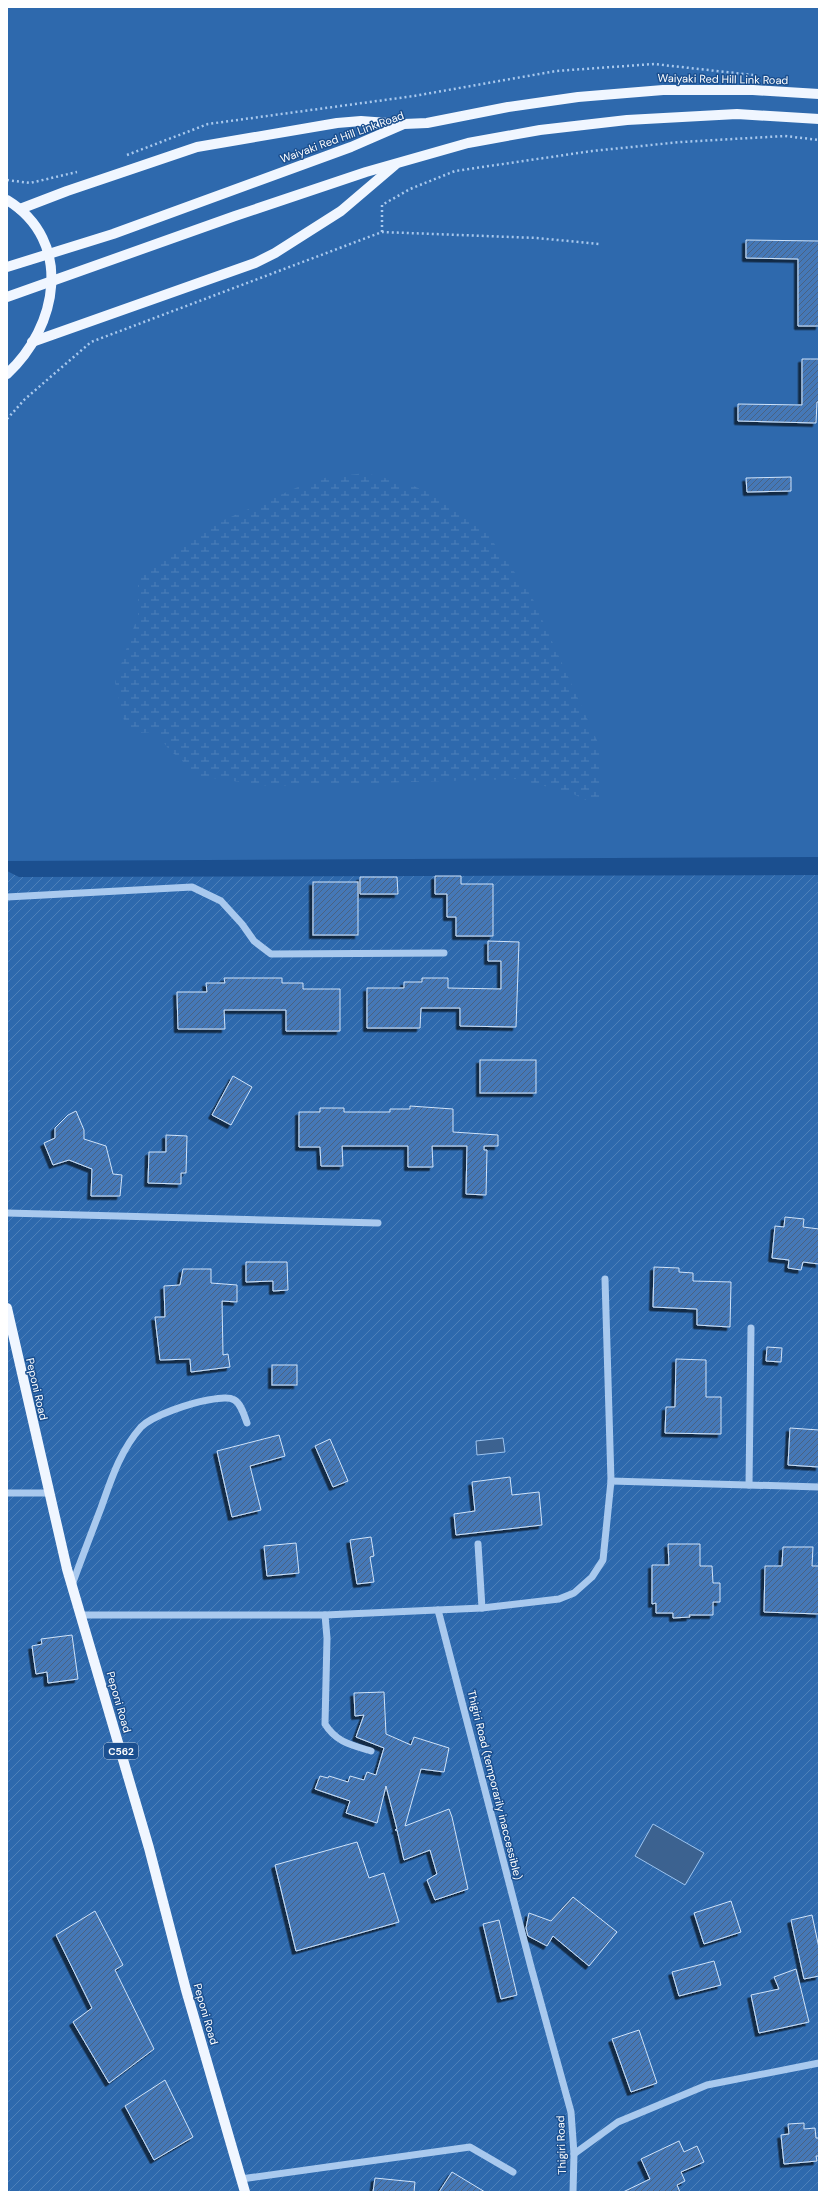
<svg xmlns="http://www.w3.org/2000/svg" width="826" height="2199" font-family="'DM Sans',sans-serif">
<defs>
<pattern id="wetland-marsh" width="20" height="14" patternUnits="userSpaceOnUse"><rect width="20" height="14" fill="#2e69ad"/><path d="M1 5h8M5 5V1M11 12h8M15 12V8" fill="none" stroke="#4d80b9"/></pattern>
<pattern id="garden-furrows" width="10" height="10" patternUnits="userSpaceOnUse"><rect width="10" height="10" fill="#2e69ad"/><path d="M-1 1l2-2M0 10L10 0M9 11l2-2" fill="none" stroke="#4d80b9"/></pattern>
<pattern id="building-hatch" width="6" height="6" patternUnits="userSpaceOnUse"><rect width="6" height="6" fill="#4478b7"/><path d="M-1 1l2-2M0 6l6-6M5 7l2-2" fill="none" stroke="#486282"/></pattern>
<filter id="shadow"><feDropShadow dx="-3.5" dy="3.5" stdDeviation="0" flood-color="#0009"/></filter>
</defs>
<rect width="100%" height="100%" fill="#1b4f8f"/>
<!-- green -->
<path fill="#2e69ad" d="M7 7H819V857L7 861Z"/>
<!-- wetland -->
<path fill="url(#wetland-marsh)" d="M365 473 409 484 439 497 486 532 532 597 600 747 601 807 569 792 516 779 269 786 192 775 181 759 170 751 156 732 138 733 125 725 115 682 138 615V574L206 528 316 479Z"/>
<!-- garden -->
<path fill="url(#garden-furrows)" d="M7 871 19 877 819 875V2192H7Z"/>
<!-- water -->
<g fill="#3c6290" stroke="#9cc4f0">
<path d="M503 1438 505 1452 477 1455 476 1441Z"/>
<path d="M653 1824 704 1853 685 1885 635 1856Z"/>
</g>
<!-- building -->
<g fill="url(#building-hatch)" stroke="#cfe3fa" filter="url(#shadow)">
<path d="M746 240 819 241V326H798V259L746 258Z"/>
<path d="M802 359H819V402H817L816 423 738 421V404L802 405Z"/>
<path d="M791 477V491L747 492 746 478Z"/>
<path d="M435 876H461V884H493V936H456V917H447V894H435Z"/>
<path d="M360 877H397L398 894H360Z"/>
<rect x="313" y="882" width="45" height="53"/>
<path d="M488 941 519 942 516 1027 460 1026V1008H421L420 1028H367V988H404V982H422V978H448V988L501 989V961H488Z"/>
<path d="M224 978H282V983H303V989H340V1031H286V1010H224L225 1029H178L177 992H207L206 983H225Z"/>
<rect x="480" y="1060" width="56" height="33"/>
<path d="M233 1076 252 1087 231 1125 212 1115Z"/>
<path d="M410 1106 453 1109V1132L498 1135V1146H484V1150H487L486 1195 466 1194 467 1146H432L433 1167H408V1146H342L343 1166H321L320 1147H299V1112H320V1108H344V1112H390V1109H410Z"/>
<path d="M76 1111 84 1130V1139L106 1146 113 1174 122 1175 120 1196H91L92 1169 69 1160 53 1165 44 1143 55 1138V1128L68 1115Z"/>
<path d="M166 1135 187 1136 186 1173H181V1184L148 1183 149 1152H166Z"/>
<path d="M785 1217 804 1219 803 1227 819 1229V1264L803 1262 801 1270 788 1268 789 1260 772 1258 775 1226 784 1227Z"/>
<path d="M246 1262H287L288 1290 273 1291V1281L246 1282Z"/>
<path d="M654 1267 679 1268V1272L693 1273V1281L731 1282 730 1327 697 1325V1309L653 1307Z"/>
<path d="M183 1269H211V1283L237 1285V1302L222 1301 223 1355 228 1354 230 1367 191 1372 190 1359 160 1360 155 1317H165L164 1286 180 1285Z"/>
<path d="M767 1347 782 1348 781 1362 766 1361Z"/>
<path d="M676 1359 706 1360V1397H721V1434L665 1433 666 1407H675Z"/>
<rect x="272" y="1365" width="25" height="20"/>
<path d="M790 1428 819 1430V1467L788 1465Z"/>
<path d="M279 1435 285 1456 250 1466 261 1510 232 1517 217 1451Z"/>
<path d="M330 1439 348 1481 333 1487 315 1446Z"/>
<path d="M510 1477 512 1495 539 1492 542 1525 456 1535 454 1514 475 1511 472 1482Z"/>
<path d="M371 1537 374 1556 370 1557 374 1582 357 1584 350 1540Z"/>
<path d="M296 1543 299 1573 267 1576 264 1546Z"/>
<path d="M668 1544H700V1566H712L713 1583H720V1602H713V1615H689L690 1617 673 1618V1613H656V1603L652 1604V1565H669Z"/>
<path d="M783 1547H813L812 1566H819V1614L764 1612 765 1566H782Z"/>
<path d="M72 1635 78 1679 48 1683 47 1672 36 1674 32 1646 42 1644 41 1639Z"/>
<path d="M384 1692 386 1734 411 1745 414 1737 449 1748 444 1772 421 1769 405 1826 449 1809 452 1817 468 1889 435 1900 427 1880 437 1874 430 1850 404 1860 397 1830H395L397 1829 386 1786 377 1823 346 1813 350 1801 315 1789 320 1776 328 1778 329 1776 348 1782 350 1776 364 1780 367 1772 376 1775 384 1748 356 1737 364 1715 355 1716 354 1693Z"/>
<path d="M357 1842 369 1878 384 1873 399 1922 296 1951 275 1865Z"/>
<path d="M573 1897 617 1932 589 1966 553 1936 547 1946 528 1936 526 1928 529 1913 551 1921Z"/>
<path d="M731 1901 741 1932 704 1944 694 1913Z"/>
<path d="M95 1911 123 1965 115 1970 154 2049 109 2083 73 2022 92 2008 56 1935Z"/>
<path d="M812 1915 819 1948V1976L804 1979 791 1920Z"/>
<path d="M499 1920 517 1995 501 1999 483 1924Z"/>
<path d="M714 1961 721 1985 679 1996 672 1972Z"/>
<path d="M796 1969 809 2022 759 2033 751 1995 779 1989 774 1977Z"/>
<path d="M639 2030 657 2083 631 2092 612 2039Z"/>
<path d="M165 2080 193 2137 154 2160 125 2106Z"/>
<path d="M804 2123V2129L815 2128 816 2138H819V2156H816L817 2161 784 2164 781 2135 789 2134 788 2124Z"/>
<path d="M679 2141 684 2152 697 2146 704 2162 681 2172 685 2181 677 2185 680 2192H623L650 2179 641 2159Z"/>
<path d="M452 2172 485 2192H439Z"/>
<path d="M375 2178 415 2182 414 2192H373Z"/>
</g>
<g fill="none" stroke-linecap="round" stroke-linejoin="round">
<!-- path -->
<g stroke="#a9c9ee" stroke-width="2.5" stroke-dasharray="2 3" stroke-linecap="butt">
<path d="M127 155 208 124 414 96 556 71 654 64 753 75"/>
<path d="M7 180 30 183 77 172"/>
<path d="M382 232V205L410 189 455 171 592 151 681 142 785 136 819 140"/>
<path d="M7 419 25 399 91 342 382 232 537 238 599 244"/>
</g>
<!-- minor -->
<g stroke="#a9c9ee" stroke-width="7">
<path d="M7 897 192 887 221 901 242 924 254 941 271 954 444 953"/>
<path d="M7 1213 378 1223"/>
<path d="M611 1481 819 1487"/>
<path d="M749 1485 751 1328"/>
<path d="M7 1493H49"/>
<path d="M478 1544 482 1608"/>
<path d="M72 1585C81 1560 91 1534 101 1508 111 1480 120 1451 141 1427 153 1415 191 1403 208 1400 235 1396 238 1396 247 1423"/>
<path d="M438 1610 531 1967 571 2112 574 2154 573 2192"/>
<path d="M81 1615H325L482 1608 559 1599 574 1593 592 1577 603 1560 611 1481 605 1279"/>
<path d="M325 1615 327 1638 325 1724C336 1742 351 1745 371 1751"/>
<path d="M574 2154 618 2122 707 2085 819 2063"/>
<path d="M241 2179 470 2147 513 2172"/>
</g>
<!-- major -->
<g stroke="#f0f6ff" stroke-width="10">
<path d="M7 200C74 241 58 327 7 374"/>
<path d="M20 209 67 191 197 147 337 123 361 121 401 124"/>
<path d="M7 267 113 234 351 147 404 124 427 123 508 107 578 97 663 90H753L819 94"/>
<path d="M7 297 235 216 366 172 468 143 540 130 627 120 737 114 819 119"/>
<path d="M32 342 255 263 275 253 341 211 395 165"/>
<path d="M7 1308 67 1569 149 1848 186 1990 245 2192"/>
</g>
</g>
<g text-anchor="middle" dominant-baseline="central" stroke-width="3" stroke-linejoin="round" paint-order="stroke">
<!-- shield labels -->
<rect fill="#1b4f8f" stroke="#bbcadd" stroke-width="1" x="104" y="1743" width="34" height="16" rx="3"/>
<g font-size="10" font-weight="bold" fill="#fff">
<text x="121" y="1751">C562</text>
</g>
<!-- street labels -->
<g font-size="11" fill="#fff" stroke="#1b4f8f">
<text transform="translate(723 79) rotate(1)">Waiyaki Red Hill Link Road</text>
<text transform="translate(342 137) rotate(-20)">Waiyaki Red Hill Link Road</text>
<text transform="translate(37 1389) rotate(77)">Peponi Road</text>
<text transform="translate(119 1702) rotate(74)">Peponi Road</text>
<text transform="translate(495 1785) rotate(76)">Thigiri Road (temporarily inaccessible)</text>
<text transform="translate(206 2014) rotate(74)">Peponi Road</text>
<text transform="translate(561 2145) rotate(-92)">Thigiri Road</text>
</g>
</g>
<!-- border -->
<rect width="826" height="2199" fill="none" stroke="#ffffff" stroke-width="16"/>
</svg>
